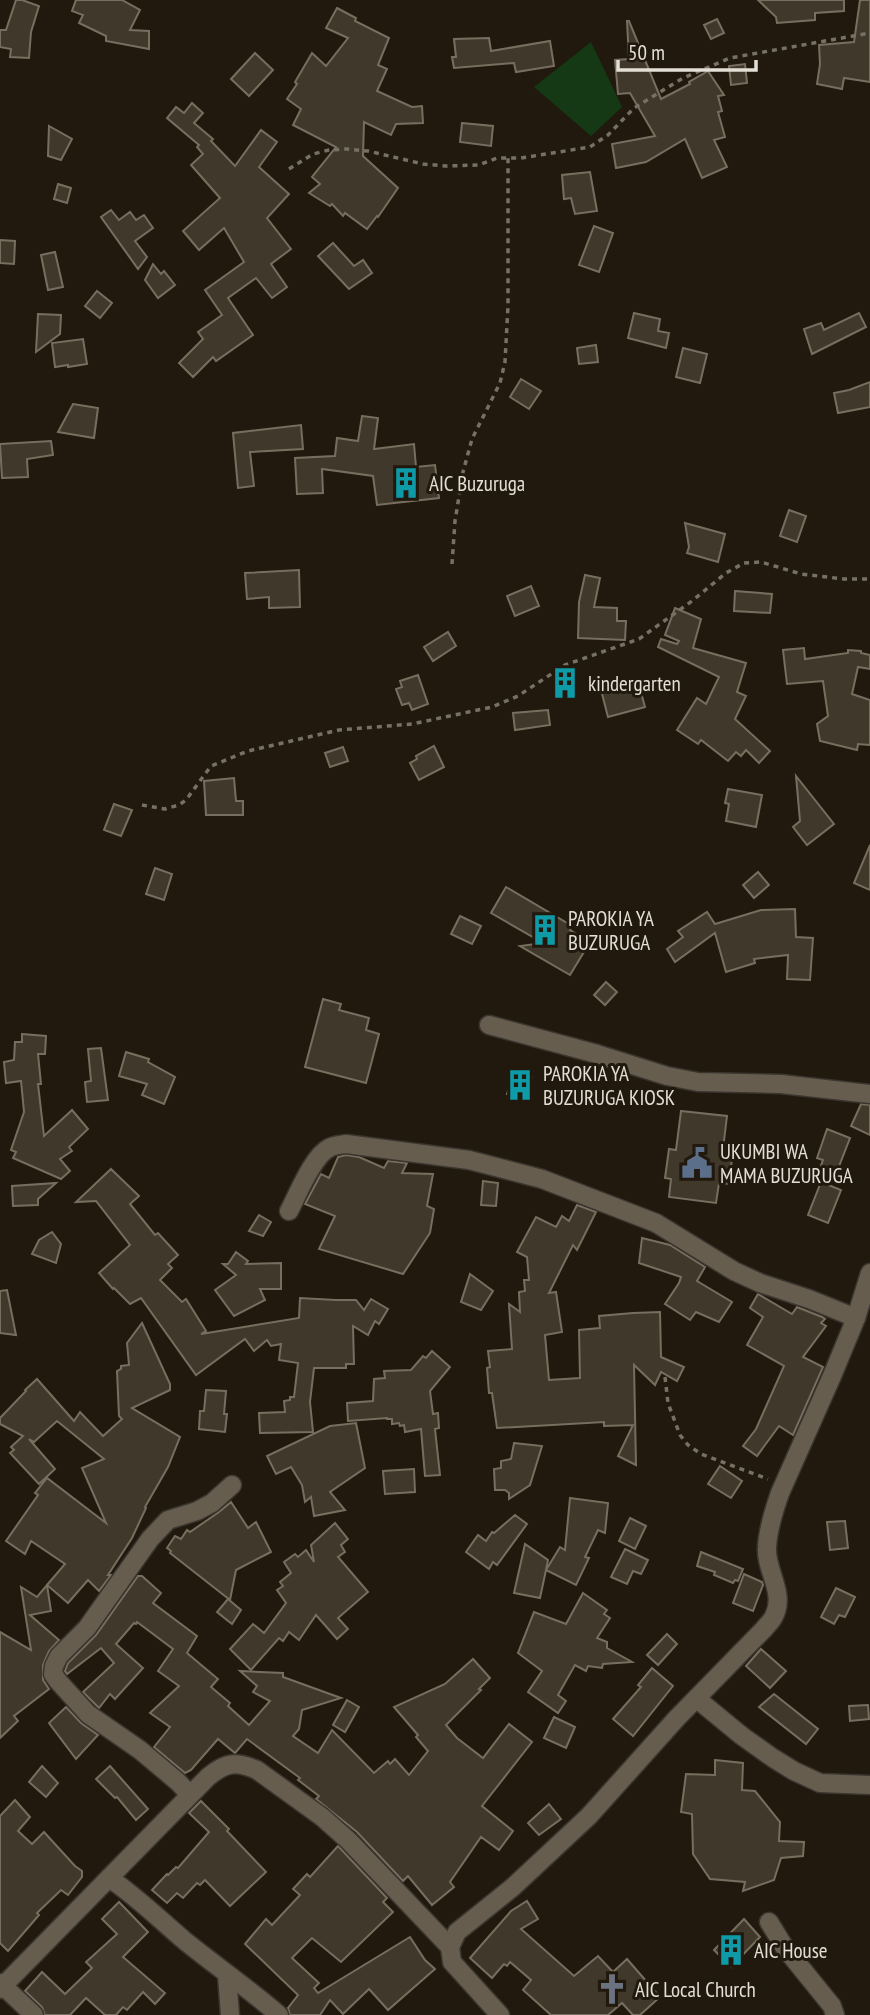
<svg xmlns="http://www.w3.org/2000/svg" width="870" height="2015" font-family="'PT Sans Narrow',sans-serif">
<rect width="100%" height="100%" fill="#21190d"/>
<!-- green -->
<path fill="#153915" d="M591 42 622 107 591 136 534 87Z"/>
<!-- building -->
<g fill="#40382b" stroke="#786e60" stroke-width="2">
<path d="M16 0H22L39 6 31 32 29 58 10 57 11 49 0 47V30H6Z"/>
<path d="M76 0H122L140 10 130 30 149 31V49L106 41V36L79 23 83 15 72 11Z"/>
<path d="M758 0H844V11L815 13V20L777 23 776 17Z"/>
<path d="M860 0H870V82L844 78 842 89 817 84 820 64 819 45 854 42Z"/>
<path d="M337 8 356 18 355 21 389 38 378 65 387 69 377 91 412 107 422 106 423 123 396 124 391 135 364 122 363 156 398 188 378 217 377 216 367 229 345 213 343 216 332 204 330 206 309 193 320 184 312 177 336 147 293 125 301 109 287 99 297 84 295 82 312 53 326 66 348 38 326 28Z"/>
<path d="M717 19 724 33 711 39 704 25Z"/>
<path d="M627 21H629L661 99 690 84 689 82 708 71 724 95 718 96 722 111 718 112 725 137 714 140 727 167 702 178 685 139 646 162 616 168 612 144 655 136 630 93 618 94 615 60 629 59Z"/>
<path d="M489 38 491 51 550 41 554 66 516 72 514 63 454 68 452 57H456L454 39Z"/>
<path d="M255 53 273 70 249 96 231 79Z"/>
<path d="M745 64 747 83 731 85 729 66Z"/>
<path d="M192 103 203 113 194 123 213 139 211 141 235 166 261 130 277 142 259 167 289 194 267 218 291 249 271 264 287 287 272 298 256 278 228 298 253 335 216 361 213 357 193 377 179 363 203 339 198 332 222 315 205 290 244 262 224 228 199 250 183 231 220 198 191 165 203 154 197 147 199 145 167 118 176 107 184 113Z"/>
<path d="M462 123 493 126 491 146 460 142Z"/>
<path d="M49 126 72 139 61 160 48 156Z"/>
<path d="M590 172 597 211 575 214 571 198 564 199 562 175Z"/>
<path d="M58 184 71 188 67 203 54 199Z"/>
<path d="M111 210 119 220 130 212 136 220 144 215 153 228 135 241 147 257 138 269 101 217Z"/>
<path d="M594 226 613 233 599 272 579 265Z"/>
<path d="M0 240 15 241 14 264 0 263Z"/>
<path d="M333 243 354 266 363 260 372 273 349 289 318 256Z"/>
<path d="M55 252 63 287 48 290 41 255Z"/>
<path d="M153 264 161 274 164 271 175 285 158 298 145 280Z"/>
<path d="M97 291 112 303 100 318 85 306Z"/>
<path d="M634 313 660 319 658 331 669 333 666 348 628 338Z"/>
<path d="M859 313 866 327 812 354 804 329 821 323 824 330Z"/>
<path d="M38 314 61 315 60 334 36 352Z"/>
<path d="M83 339 87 364 68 367V365L55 367 52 343Z"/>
<path d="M596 345 598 362 579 364 577 348Z"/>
<path d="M683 348 707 354 700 383 676 377Z"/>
<path d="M521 379 541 391 529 409 510 397Z"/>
<path d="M870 382V407L838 413 834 393 849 390Z"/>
<path d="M73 404 98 408 94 438 58 432Z"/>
<path d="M362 416 378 418 374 449 414 444 416 467 435 465 439 498 377 505 373 476 322 469 323 493 297 494 295 458 335 456 337 438 358 441Z"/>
<path d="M301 425 303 449 250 452 254 486 238 488 233 433Z"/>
<path d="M51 441 53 455 27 459 28 477 2 478 0 444Z"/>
<path d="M789 510 806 516 797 542 780 536Z"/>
<path d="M685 523 725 534 718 562 687 553 689 547Z"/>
<path d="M299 570 300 607 269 608V597L247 599 245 573Z"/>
<path d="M585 575 600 578 594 607 617 608V621H626L625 640 578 638 579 602Z"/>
<path d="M531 586 539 606 515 616 507 596Z"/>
<path d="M735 591 772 594 770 613 734 611Z"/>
<path d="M675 608 701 619 693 648 746 663 737 692 746 696 735 719 770 751 759 763 746 750 741 756 736 752 728 761 701 740 698 744 677 730 697 698 706 704 719 677 658 647 661 639 677 644 679 641 665 635Z"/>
<path d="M448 632 456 646 433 661 424 647Z"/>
<path d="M804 648 805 659 848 653V650L861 651V653L870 655V669L858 667 852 694 870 700V745L858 744 857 750 820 741 817 724 828 716 823 681 787 684 783 650Z"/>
<path d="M418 675 428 704 412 710 409 703 402 705 396 689 402 687 400 681Z"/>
<path d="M616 681 617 686 632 682 633 687 639 685 645 707 608 717 600 686Z"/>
<path d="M548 710 550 725 515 730 513 713Z"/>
<path d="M434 746 444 767 419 780 410 763 417 759 416 756Z"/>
<path d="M343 747 348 761 330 767 325 753Z"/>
<path d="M796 776 834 824 807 845 793 827 800 821Z"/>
<path d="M234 778 236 801H243V815H206L204 781Z"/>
<path d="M728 789 762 795 756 827 726 821 729 804 725 803Z"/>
<path d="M114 804 132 810 121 836 104 830Z"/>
<path d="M870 845V890L854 883Z"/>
<path d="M155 868 172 874 164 900 146 894Z"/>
<path d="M758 872 769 885 754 898 743 885Z"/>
<path d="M506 887 572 926 570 930 590 942 570 975 520 946 543 943 491 913Z"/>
<path d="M795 909 796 937 813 938 810 980 787 979 788 955 754 959 755 963 726 972 715 933 675 962 667 949 683 937 678 931 707 912 715 924 761 910Z"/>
<path d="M460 916 481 926 472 944 451 934Z"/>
<path d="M606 982 617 992 605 1005 594 995Z"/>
<path d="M323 999 341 1004 339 1010 369 1018 366 1030 379 1034 366 1083 305 1067Z"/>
<path d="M22 1034 46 1036 45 1054H38L41 1084H38L44 1136 72 1110 88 1129 69 1147 72 1151 60 1159 70 1171 61 1179 13 1158 16 1152 11 1150 24 1112 21 1081 6 1083 4 1062 14 1060 15 1042H22Z"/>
<path d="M101 1048 108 1100 87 1102 85 1082 91 1081 88 1049Z"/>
<path d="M126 1052 149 1059 148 1062 175 1077 164 1104 142 1095 147 1084 119 1076Z"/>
<path d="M514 1071 532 1077 525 1100 507 1094Z"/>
<path d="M861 1104 870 1105V1135L851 1126Z"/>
<path d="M681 1111 727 1116 722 1157 732 1159 729 1184 719 1183 716 1203 669 1197 671 1179 665 1178 669 1149 676 1150Z"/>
<path d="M827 1129 850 1138 836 1174 820 1168 823 1160 817 1158Z"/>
<path d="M346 1155 359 1157 384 1168 388 1161 407 1163 402 1173 433 1174 427 1206 434 1209 430 1233 403 1274 319 1249 335 1216 305 1204 321 1174 329 1178 338 1157Z"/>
<path d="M111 1169 139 1196 130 1204 155 1235 158 1233 178 1255 168 1264 172 1268 160 1280 182 1302 186 1299 206 1331 201 1334 299 1318 300 1298 336 1300H356L364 1310 371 1299 388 1309 379 1324 375 1321 368 1335 353 1326 354 1364H346V1368H314L310 1402 313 1432 260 1433 259 1413 285 1412 284 1401 290 1400V1397H294L298 1363 279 1360 281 1344 271 1346 267 1340 254 1351 245 1339 196 1375 141 1298 130 1304 114 1288 113 1289 99 1273 130 1245 96 1201 76 1202Z"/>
<path d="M483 1181 498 1183 496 1206 481 1205Z"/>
<path d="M821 1182 841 1190 828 1223 808 1215Z"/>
<path d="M56 1183 38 1199V1205L13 1206 12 1186Z"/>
<path d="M577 1205 596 1212 577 1250 573 1245 549 1293 556 1292 562 1332 545 1335 549 1380 580 1378 579 1330 600 1328 599 1316 633 1313 660 1312 661 1357 684 1367 677 1381 661 1372 655 1385 634 1365 636 1465 618 1456 633 1425 604 1426V1422L497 1428 492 1393H489L487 1368 490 1367 488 1351 512 1349 509 1304 520 1312 519 1292 525 1291 524 1280H529L527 1257 517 1252 536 1217 556 1227 562 1216 569 1221Z"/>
<path d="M259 1215 271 1222 263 1236 249 1231Z"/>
<path d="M52 1232 61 1244 56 1263 32 1254 39 1240Z"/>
<path d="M642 1238 670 1245 705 1267 697 1281 732 1302 719 1322 696 1312 690 1320 665 1304 679 1283 681 1277 639 1263Z"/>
<path d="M236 1252 248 1261 246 1264 281 1263V1289H260L265 1300 234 1316 215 1290 236 1275 223 1264H228Z"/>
<path d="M470 1274 493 1291 481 1310 461 1302Z"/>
<path d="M7 1290 16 1335 0 1333V1291Z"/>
<path d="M758 1294 792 1314 797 1307 822 1317 825 1319 821 1323 826 1326 803 1357 823 1367 793 1435 779 1426 757 1456 743 1446 756 1429 784 1366 747 1345 763 1317 750 1308Z"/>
<path d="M142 1323 170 1384V1390L132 1408 180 1437 168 1467 145 1507 146 1508 132 1538 108 1575H111L99 1591 88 1580 68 1603 47 1585 65 1564 31 1541 25 1554 6 1541 38 1495 35 1493 47 1478 106 1523 82 1468 104 1459 57 1421 34 1442 29 1439 55 1469 39 1484 10 1453 14 1450 11 1447 23 1436 0 1424V1418L26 1391 25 1390 37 1379 74 1421 80 1412 103 1436 122 1419 119 1416 117 1371 121 1369V1366L129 1365 127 1343Z"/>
<path d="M432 1351 450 1367 430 1391 433 1414 438 1413 439 1428 435 1429 440 1475 425 1476 421 1429 405 1432 404 1425 400 1426 399 1423 392 1424V1419H387V1418L348 1421 347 1403 373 1401 374 1379 385 1378 384 1371 411 1370 423 1356 426 1358Z"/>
<path d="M206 1390 226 1391 224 1414H227L225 1432 199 1429 200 1411H204Z"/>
<path d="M356 1423 365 1468 330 1492 345 1510 314 1516 311 1497 305 1502 302 1485 291 1467 276 1474 267 1456 330 1426Z"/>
<path d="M514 1443 542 1446 530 1485 509 1499V1493L505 1490H495L494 1469 501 1468V1461L511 1459Z"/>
<path d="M720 1466 742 1481 731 1498 708 1484Z"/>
<path d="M414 1469 415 1492 385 1494 383 1471Z"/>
<path d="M570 1498 608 1503 605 1533 598 1530 585 1557 589 1558 576 1585 546 1570 540 1598 514 1593 525 1544 548 1560 546 1570 560 1547 565 1550Z"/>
<path d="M231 1502 248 1528 256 1522 271 1552 236 1570 230 1600 170 1553 171 1551 167 1548 175 1536 181 1539 187 1530 190 1532 219 1512Z"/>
<path d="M515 1515 527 1524 497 1565 493 1562 489 1569 466 1552 478 1535 486 1541 492 1532 494 1533Z"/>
<path d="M630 1518 646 1526 635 1549 619 1541Z"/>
<path d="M845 1521 848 1548 830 1550 827 1522Z"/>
<path d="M335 1523 348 1539 341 1545 345 1552 338 1557 368 1592 338 1618 348 1629 337 1639 316 1615 299 1640 289 1632 283 1641 279 1638 251 1670 230 1649 253 1624 264 1633 286 1603 277 1590 283 1586 280 1582 291 1573 284 1562 295 1554 298 1557 306 1550 314 1562 311 1545Z"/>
<path d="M625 1549 648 1560 641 1574 633 1571 627 1584 611 1577Z"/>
<path d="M701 1552 743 1569 738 1581 735 1580 733 1583 714 1575 715 1572 697 1566Z"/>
<path d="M744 1574 762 1582 763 1585 753 1611 733 1603Z"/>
<path d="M138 1576H142L161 1593 153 1603 197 1636 187 1653 218 1679 211 1687 230 1703 228 1706 249 1725 270 1701 253 1692 257 1686 240 1671 283 1673V1677L341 1698 302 1710 299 1729 293 1736 318 1753 332 1730 374 1773 388 1761 390 1764 395 1759 409 1775 428 1751 416 1737 418 1735 394 1707 445 1684 473 1659 490 1678 479 1689 481 1690 446 1725 457 1738 483 1758 509 1724 532 1742 482 1806 513 1831 499 1850 481 1837 450 1882 454 1887 432 1905 408 1876 403 1881 357 1832 316 1799 319 1796 298 1780 300 1778 247 1739 235 1753 218 1739 191 1770 185 1773 154 1747 170 1727 150 1713 179 1686 158 1671 173 1649 137 1622 136 1624 134 1623 116 1644 143 1668 115 1699 110 1694 99 1708 83 1692 114 1663 101 1648 67 1674 65 1671 68 1663 96 1635Z"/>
<path d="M47 1585 51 1611 30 1615 59 1640 49 1651 43 1665V1680L49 1689 14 1716 18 1721 0 1738V1632L31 1650 21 1587 37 1597Z"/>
<path d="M836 1588 855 1597 845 1617 839 1615 834 1624 821 1617Z"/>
<path d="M583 1593 607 1610 604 1614 610 1618 597 1638 607 1642V1648L632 1662 603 1664 602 1668 588 1666 586 1671 575 1665 558 1695 566 1701 558 1713 528 1692 542 1671 518 1653 534 1612 566 1624Z"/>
<path d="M228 1599 241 1610 232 1624 217 1612Z"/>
<path d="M667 1634 677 1644 658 1665 647 1655Z"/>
<path d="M761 1649 786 1671 770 1688 746 1666Z"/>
<path d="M652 1668 673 1686 633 1736 613 1719 641 1687 638 1685Z"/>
<path d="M774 1694 818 1729 806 1744 759 1707Z"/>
<path d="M347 1700 359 1707 345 1732 333 1725Z"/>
<path d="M868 1705 869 1719 850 1721 849 1706Z"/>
<path d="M66 1707 81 1723 98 1735 76 1759 49 1723Z"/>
<path d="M554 1717 575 1727 566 1748 544 1738Z"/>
<path d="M715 1760 743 1763 742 1790 755 1791 780 1822 779 1841 804 1842 803 1856 781 1858 774 1880 743 1891 745 1882 710 1879 693 1854 692 1814 681 1812 686 1774 715 1775Z"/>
<path d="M42 1766 58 1783 46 1797 29 1782Z"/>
<path d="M110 1766 148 1809 136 1820 117 1797 115 1798 96 1779Z"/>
<path d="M15 1800 30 1817 18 1831 32 1844 44 1832 75 1866 82 1871V1877L68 1895 61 1890 37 1913 39 1915 8 1951 0 1943V1816Z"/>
<path d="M201 1801 229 1829 227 1831 266 1872 230 1906 205 1880 200 1885 197 1883 183 1898 177 1893 167 1903 152 1890 167 1874 168 1875 176 1867 178 1868 209 1832 189 1813Z"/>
<path d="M549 1804 561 1819 539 1835 528 1823Z"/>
<path d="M338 1846 387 1898 383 1902 393 1912 341 1962 312 1938 292 1958 319 1983 314 1988 318 1993 410 1937 425 1960 435 1969 388 2010 369 1989 343 2014 330 2000 320 2015H290L288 2008 298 1995 245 1944 266 1919 272 1925 300 1895 293 1889 307 1874 310 1877Z"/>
<path d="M527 1901 538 1919 521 1929 574 1976 598 1956 613 1972 627 1959 660 1997 640 2015H633L622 2003 608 2015H551L523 1990 531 1980 510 1962 507 1966 504 1964 492 1978 470 1958 511 1911Z"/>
<path d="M119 1902 148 1932 123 1957 165 1993 155 2004 143 1992 127 2010 123 2007 116 2015H105L86 1998 70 2015H45L42 2007 25 1991 42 1972 65 1994 92 1968 86 1962 117 1934 102 1919Z"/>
<path d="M744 1919 760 1937 731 1967 714 1950Z"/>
</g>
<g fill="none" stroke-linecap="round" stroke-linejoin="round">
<defs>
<g id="street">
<path d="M489 1025 597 1054 667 1076 698 1082 781 1084 870 1094"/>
<path d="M289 1211C298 1194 313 1156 329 1148 334 1145 340 1145 346 1144L469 1160 542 1179 656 1223 734 1271 760 1283 809 1299 856 1318"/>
<path d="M697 1699 742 1736 773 1758 794 1771 820 1783 870 1785"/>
<path d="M190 1795 178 1782 140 1750 88 1714 58 1681 53 1674 54 1666 59 1656 87 1628 150 1539 168 1520 197 1511 212 1503 232 1485"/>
<path d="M109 1878C136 1896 159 1919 185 1941 216 1966 249 1989 279 2015"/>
<path d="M769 1922 785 1948 832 2006 835 2015"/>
<path d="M227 1975 230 2015"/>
<path d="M0 1983 34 2015"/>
<path d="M0 1989 208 1777C226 1762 236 1761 257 1770L322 1817 349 1841 450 1947"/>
<path d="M500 2015 452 1962 450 1947 457 1932 513 1887 589 1816 676 1719 764 1629C767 1625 772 1621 774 1616 786 1593 765 1570 767 1547 768 1528 774 1510 780 1493L832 1376 856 1318 870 1273"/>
</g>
</defs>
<!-- street casing -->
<use href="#street" stroke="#3a352f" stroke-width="21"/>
<!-- path -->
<g stroke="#767065" stroke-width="3.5" stroke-dasharray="5 5" stroke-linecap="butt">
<path d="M289 169 313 154 329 150 346 149 368 151 423 164 446 166 479 165 497 158H521L590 147 608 135 634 108 683 78 730 58 870 33"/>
<path d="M452 564 455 521 463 472 472 439 500 383 505 362 508 306V158"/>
<path d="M142 805 165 809 179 805 186 800 211 766 248 751 339 730 412 724 492 707 518 696 565 665 639 639 692 601 726 573 744 563 761 562 801 574 844 579H870"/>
<path d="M665 1377 668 1403 680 1435 688 1445 701 1454 768 1479"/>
</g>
<!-- street -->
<use href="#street" stroke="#665d4f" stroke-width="18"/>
</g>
<!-- icons -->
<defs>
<symbol id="building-bare" viewBox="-9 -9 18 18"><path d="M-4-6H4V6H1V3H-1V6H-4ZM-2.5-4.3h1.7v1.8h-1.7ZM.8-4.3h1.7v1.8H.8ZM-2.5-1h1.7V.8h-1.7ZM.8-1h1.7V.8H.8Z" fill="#0f9aa8" stroke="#21190d" stroke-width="2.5" paint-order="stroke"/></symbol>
<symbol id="civic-bare" viewBox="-9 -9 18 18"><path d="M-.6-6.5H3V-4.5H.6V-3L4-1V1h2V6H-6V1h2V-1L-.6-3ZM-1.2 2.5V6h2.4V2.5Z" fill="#5c6f8a" stroke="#21190d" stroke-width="2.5" paint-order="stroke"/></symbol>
<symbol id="church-bare" viewBox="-9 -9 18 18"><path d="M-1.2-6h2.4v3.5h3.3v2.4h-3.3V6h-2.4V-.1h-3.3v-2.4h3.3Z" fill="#6b7280" stroke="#21190d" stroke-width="2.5" paint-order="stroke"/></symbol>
</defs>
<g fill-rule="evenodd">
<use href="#building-bare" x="384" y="461" width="44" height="44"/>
<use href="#building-bare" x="543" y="661" width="44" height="44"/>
<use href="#building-bare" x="523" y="908" width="44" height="44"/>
<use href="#building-bare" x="498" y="1063" width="44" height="44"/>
<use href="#civic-bare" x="675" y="1141" width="44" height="44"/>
<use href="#building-bare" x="709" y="1928" width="44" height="44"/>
<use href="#church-bare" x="590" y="1967" width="44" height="44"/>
</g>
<g text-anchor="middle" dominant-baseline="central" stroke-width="6" stroke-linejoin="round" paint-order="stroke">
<!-- poi labels -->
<g font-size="21" fill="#e3ded6" stroke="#21190d" text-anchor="start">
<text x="429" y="483">AIC Buzuruga</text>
<text x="588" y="683">kindergarten</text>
<text x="568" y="918">PAROKIA YA<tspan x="568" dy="24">BUZURUGA</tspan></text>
<text x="543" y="1073">PAROKIA YA<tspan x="543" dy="24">BUZURUGA KIOSK</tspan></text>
<text x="720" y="1151">UKUMBI WA<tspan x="720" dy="24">MAMA BUZURUGA</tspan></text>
<text x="754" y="1950">AIC House</text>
<text x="635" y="1989">AIC Local Church</text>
</g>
</g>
<!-- scale -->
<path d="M618 60v10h138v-10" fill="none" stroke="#e3ded6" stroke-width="3.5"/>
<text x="628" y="60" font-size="21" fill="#e3ded6" stroke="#21190d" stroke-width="5" paint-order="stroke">50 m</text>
</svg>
